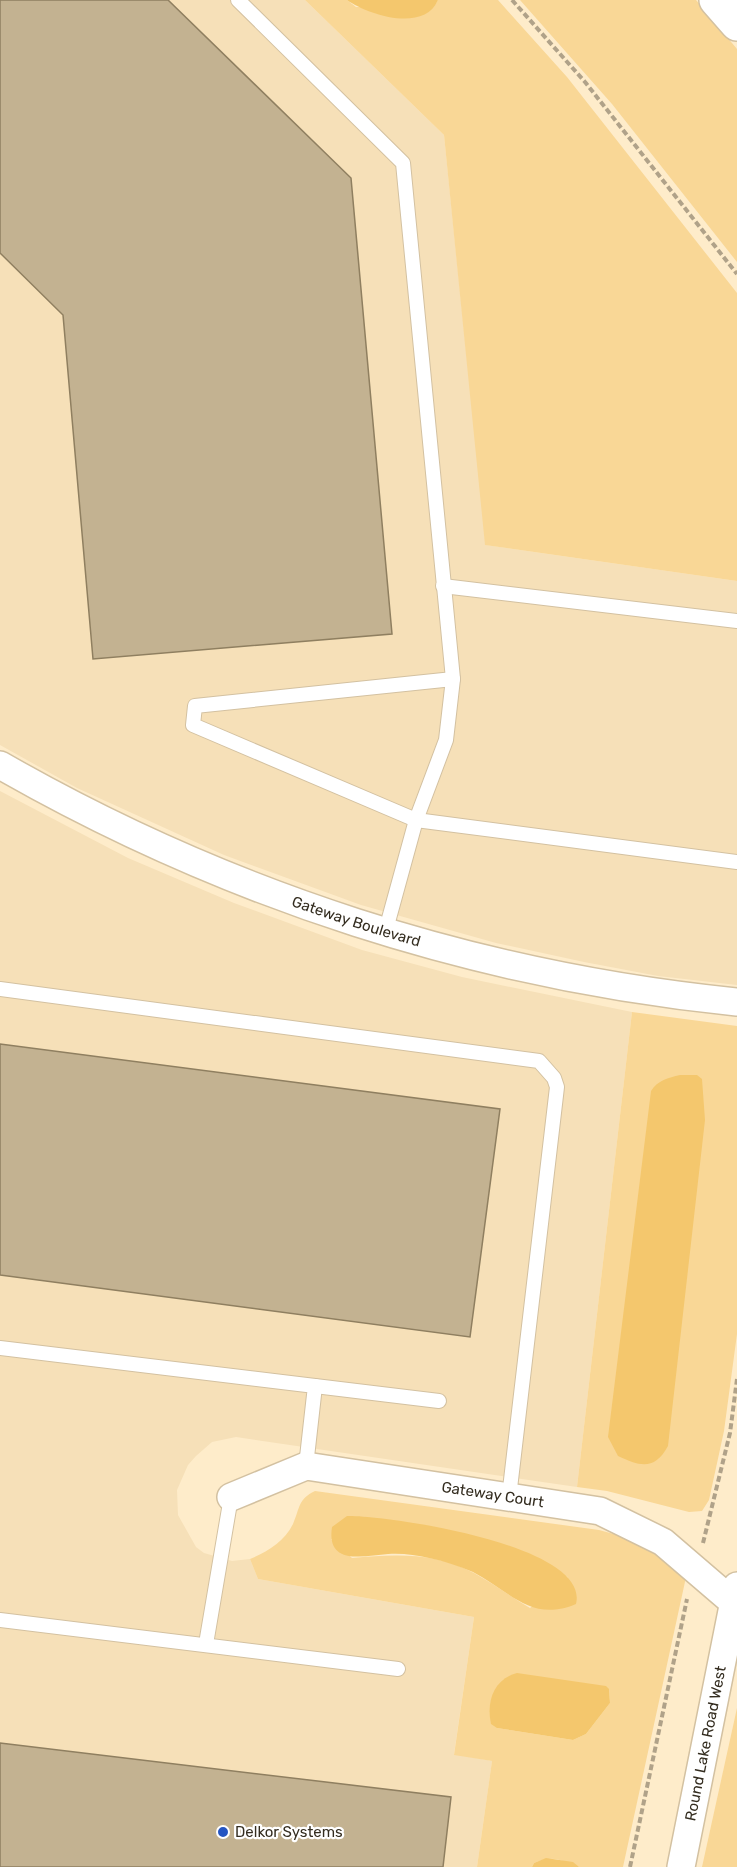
<svg xmlns="http://www.w3.org/2000/svg" width="737" height="1867" font-family="Rubik,sans-serif">
<rect width="100%" height="100%" fill="#feecca"/>
<!-- built -->
<g fill="#f6e0b8">
<path d="M0 0H305L444 135 486 545 737 581V985L658 976 584 962 496 943 361 905 224 855 77 788 0 745Z"/>
<path d="M0 791 128 858 234 903 362 950 462 977 632 1012 577 1487 236 1437 212 1442 196 1456 188 1465 177 1490 178 1515 196 1547 204 1553 232 1561 250 1559 258 1579 474 1617 454 1754 492 1761 477 1867H0Z"/>
</g>
<!-- green -->
<g fill="#f9d796" fill-rule="evenodd">
<path d="M305 0H347L356 7 435 5 438 0H498L567 77 737 293V581L485 545 444 135Z"/>
<path d="M520 0H696L737 49V262L612 104Z"/>
<path d="M632 1012 737 1026V1334L724 1431 709 1500 702 1511 689 1512 607 1491 577 1487Z"/>
<path d="M315 1491 599 1530 687 1554 688 1568 623 1867C611 1867 591 1867 579 1867 561 1861 554 1854 534 1863L532 1867H477L492 1761 454 1755 474 1617 258 1579 250 1559C267 1552 284 1542 293 1524 300 1508 298 1499 315 1491ZM331 1539 568 1577 530 1608C511 1597 494 1584 474 1573 436 1552 395 1554 352 1558ZM609 1689 610 1703 586 1734 573 1740 497 1728Z"/>
<path d="M737 1708V1867H702Z"/>
</g>
<!-- water -->
<g fill="#f4c76d">
<path d="M347 0H438C424 33 368 15 347 0Z"/>
<path d="M680 1075H697L702 1079 705 1120 668 1446C655 1470 641 1467 618 1456L608 1437 651 1091C658 1080 668 1078 680 1075Z"/>
<path d="M347 1516C387 1515 591 1545 576 1604 531 1623 510 1591 473 1572 459 1566 444 1561 429 1558 416 1555 402 1553 388 1554 364 1556 326 1566 332 1527Z"/>
<path d="M517 1673 606 1686 609 1689 610 1703 586 1734 573 1740 497 1728 491 1724C486 1701 494 1679 517 1673Z"/>
<path d="M546 1858 573 1862 579 1867H532L534 1863Z"/>
</g>
<!-- building -->
<g fill="#c3b291" stroke="#8f7f60" stroke-width="1.5">
<path d="M0 0H168L351 178 392 634 93 659 63 315 0 253Z"/>
<path d="M0 1044 500 1109 470 1337 0 1275Z"/>
<path d="M0 1743 451 1797 443 1867H0Z"/>
</g>
<g fill="none" stroke-linecap="round" stroke-linejoin="round">
<defs>
<g id="service">
<path d="M238 0 403 163 453 679 195 706 193 725 416 820 737 862"/>
<path d="M443 586 737 621"/>
<path d="M385 933 416 820 446 740 453 679"/>
<path d="M0 989 539 1061 554 1078 557 1087 509 1497"/>
<path d="M0 1348 315 1386 306 1466"/>
<path d="M315 1386 439 1401"/>
<path d="M0 1620 398 1669"/>
<path d="M206 1644 231 1497"/>
</g>
<g id="minor">
<path id="s1" d="M0 765C227 895 477 976 737 1002"/>
<path id="s2" d="M231 1497 306 1466 600 1511 663 1542 733 1602"/>
<path id="s3" d="M681 1867 737 1586"/>
</g>
<path id="motorway" d="M716 0 737 24"/>
</defs>
<!-- service casing -->
<use href="#service" stroke="#d3c1a1" stroke-width="16"/>
<!-- minor casing -->
<use href="#minor" stroke="#d3c1a1" stroke-width="30"/>
<!-- motorway casing -->
<use href="#motorway" stroke="#d3c1a1" stroke-width="36"/>
<!-- path -->
<g stroke="#b0a289" stroke-width="4" stroke-dasharray="6 3" stroke-linecap="butt">
<path d="M512 0 585 82 737 274"/>
<path d="M703 1543 730 1433 737 1379"/>
<path d="M630 1867 687 1599"/>
</g>
<!-- service -->
<use href="#service" stroke="#fff" stroke-width="14"/>
<!-- minor -->
<use href="#minor" stroke="#fff" stroke-width="27"/>
<!-- motorway -->
<use href="#motorway" stroke="#fff" stroke-width="33"/>
</g>
<!-- markers -->
<circle fill="#2555c2" stroke="#fff" stroke-width="2" cx="223" cy="1832" r="6"/>
<g text-anchor="middle" dominant-baseline="central" stroke-width="4.5" stroke-linejoin="round" paint-order="stroke">
<!-- street labels -->
<g font-size="15" fill="#342d20" stroke="#fff">
<text stroke="none"><textPath href="#s1" startOffset="390">Gateway Boulevard</textPath></text>
<text stroke="none"><textPath href="#s2" startOffset="270">Gateway Court</textPath></text>
<text stroke="none"><textPath href="#s3" startOffset="126">Round Lake Road West</textPath></text>
</g>
<!-- poi labels -->
<g font-size="15" fill="#342d20" stroke="#fff" text-anchor="start">
<text x="235" y="1832">Delkor Systems</text>
</g>
</g>
</svg>
